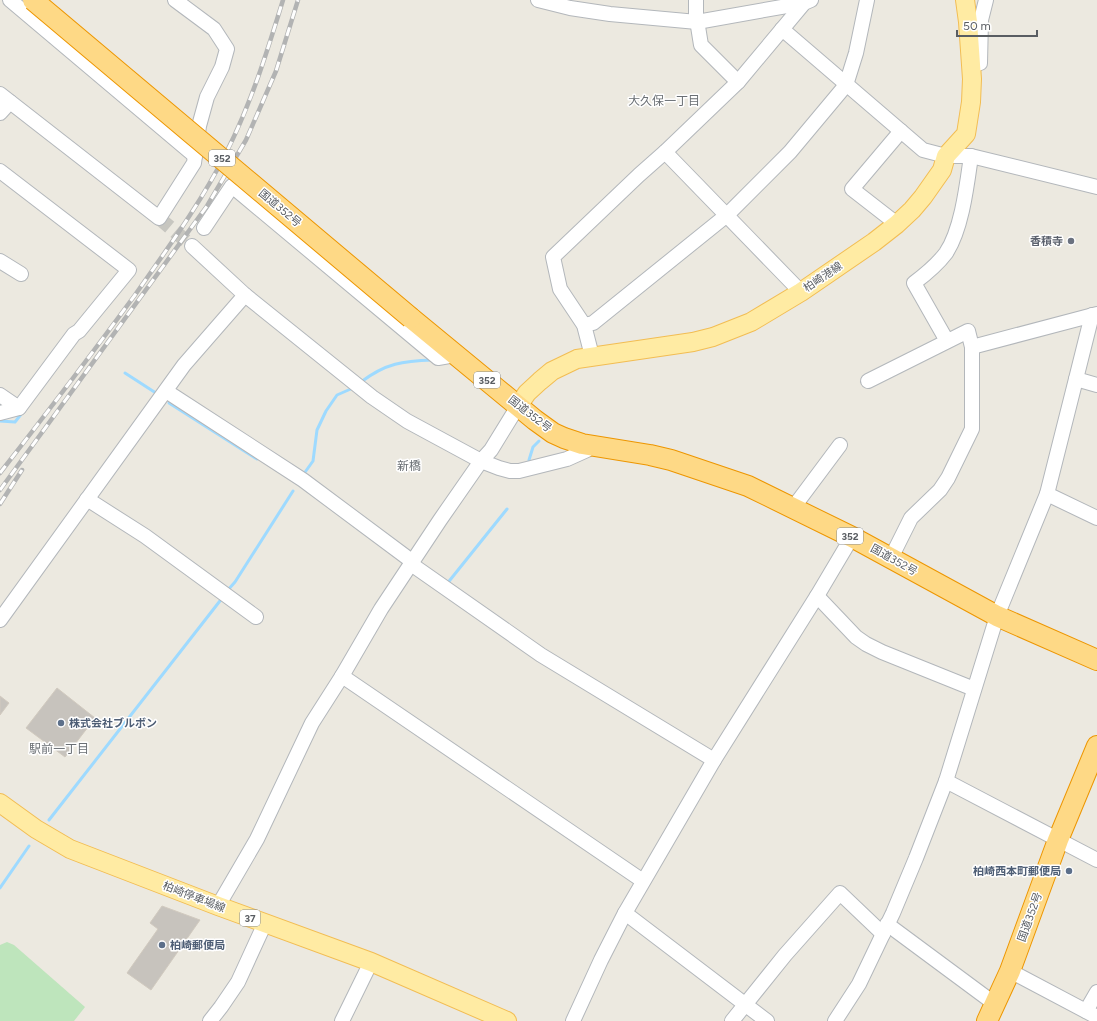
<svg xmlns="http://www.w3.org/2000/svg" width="1097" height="1021" font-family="Figtree,'Noto Sans JP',sans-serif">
<rect width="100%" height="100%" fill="#ece9e0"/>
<!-- green -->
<path fill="#bee5bc" d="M7 942 14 945 85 1007 74 1021H0V945Z"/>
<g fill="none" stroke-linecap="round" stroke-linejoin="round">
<!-- stream -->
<g stroke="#9edaff" stroke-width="3">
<path d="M125 373 159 395"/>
<path d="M361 382C386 363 403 361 433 360"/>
<path d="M169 403 257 459"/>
<path d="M0 421 15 422 22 413"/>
<path d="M529 460 533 447 539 441"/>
<path d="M303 475 313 461 317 430 326 411 337 395 353 388"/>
<path d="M446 585 507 509"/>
<path d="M227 591 235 582 293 491"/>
<path d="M49 820 223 597"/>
<path d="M0 888 29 846"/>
</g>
</g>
<!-- building -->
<g fill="#c7c3bd" stroke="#d1cabf">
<path d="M57 688 95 718 65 757 26 728Z"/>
<path d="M0 696 9 703 0 715Z"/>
<path d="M162 906 200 920 151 990 127 973 158 929 150 923Z"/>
</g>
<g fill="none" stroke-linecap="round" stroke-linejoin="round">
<!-- minor-tunnel -->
<path stroke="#c7c6c0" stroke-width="14" stroke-dasharray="14 7" stroke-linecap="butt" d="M159 218 192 246"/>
<defs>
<g id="minor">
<path d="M10 0 195 156"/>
<path d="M538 0 570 8 610 14 697 22 804 3"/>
<path d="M696 0V14L701 45 738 82"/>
<path d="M782 29 923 150 946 156H971L1097 187"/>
<path d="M971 66 980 63 981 20 986 0"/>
<path d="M0 94 159 218 194 163 199 126 207 97 222 67 227 49 214 29 175 0"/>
<path d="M0 113 10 102"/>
<path d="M665 152 801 292"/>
<path d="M0 171 129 270 79 331 74 334 19 408 0 395"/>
<path d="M897 224 852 189 901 131"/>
<path d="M204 228 232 186 438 358 455 355"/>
<path d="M192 246 245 295"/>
<path d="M0 261 21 274"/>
<path d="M584 325 593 323 727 215 790 152 846 85 856 53 867 0"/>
<path d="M947 341 914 283C926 274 937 265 946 253 962 229 967 184 971 156"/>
<path d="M592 356 584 325 560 289 553 257 639 175 665 152 738 82 804 3 811 0"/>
<path d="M1076 379 1092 315"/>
<path d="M868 381 968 331 972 347"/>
<path d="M166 391 303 480 413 562"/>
<path d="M0 413 19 408"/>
<path d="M1047 494 1097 518"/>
<path d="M87 499 145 536 256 617"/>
<path d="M793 508 840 445"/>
<path d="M891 558 911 518 940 490 948 478 972 429V347L1097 314"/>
<path d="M411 564 541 655 714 760"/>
<path d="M817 596 856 637 866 644 882 652 974 689"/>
<path d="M0 620 184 365 245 295 372 397 407 421 481 461 499 468 510 471H519L567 459 587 450 591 446"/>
<path d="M342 676 643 881"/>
<path d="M946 781 1097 860"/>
<path d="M218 906 257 839 312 723 342 676 381 609 440 520 481 461 491 450 518 406"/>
<path d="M625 913 767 1021"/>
<path d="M887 924 995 1004"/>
<path d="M1010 971 1097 1017"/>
<path d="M1086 1011 1097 992"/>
<path d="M210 1021 221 1007 238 982 265 923"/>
<path d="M342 1021 371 962"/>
<path d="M573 1021 601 960 625 913 714 760 817 596 852 537"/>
<path d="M732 1021 785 955 840 893 883 934"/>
<path d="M835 1021 859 984 893 913 916 858 946 781 997 616 1047 494 1076 379 1097 385"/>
</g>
<g id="major">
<path d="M518 406 527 393 540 381 552 371 577 359 693 342 713 337 751 322 801 292 874 242 897 224 912 210 923 197 942 170 946 156 966 134 971 102 972 79 968 22 965 0"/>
<path d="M0 803 36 829 70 849 218 906 371 962 507 1021"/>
</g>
<g id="highway">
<path d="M411 318 535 420 553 433 564 438 582 444 650 455 671 460 748 486 852 537 997 616 1097 660"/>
<path d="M987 1021 1010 971 1058 840 1097 746"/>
</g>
</defs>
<!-- minor casing -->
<use href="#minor" stroke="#b3b7bb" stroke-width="16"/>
<!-- major casing -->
<use href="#major" stroke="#f2bd53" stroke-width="20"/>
<!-- highway casing -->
<use href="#highway" stroke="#ed9600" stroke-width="22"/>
<!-- minor -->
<use href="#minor" stroke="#fff" stroke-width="14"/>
<!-- major -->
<use href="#major" stroke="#ffeba3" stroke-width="18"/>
<!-- highway -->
<use href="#highway" stroke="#fed986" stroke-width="20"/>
<defs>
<g id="rail">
<path d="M0 473C46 414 91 355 135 295 167 249 201 203 226 153 251 104 267 52 283 0"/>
<path d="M0 490 207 206 246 140 260 108 276 71 298 0"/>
<path d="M0 504 22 470"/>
</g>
</defs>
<!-- rail casing -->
<use href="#rail" stroke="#b2b3b3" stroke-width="4.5"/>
<!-- rail -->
<use href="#rail" stroke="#fff" stroke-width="3" stroke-dasharray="9" stroke-linecap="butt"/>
<defs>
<path id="highway-bridge" d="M33 0 411 318"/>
</defs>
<!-- highway-bridge casing -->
<use href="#highway-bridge" stroke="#ed9600" stroke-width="22" stroke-linecap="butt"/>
<!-- highway-bridge -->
<use href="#highway-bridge" stroke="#fed986" stroke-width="20"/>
</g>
<!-- markers -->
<circle fill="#6b7280" stroke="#fff" stroke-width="1.5" cx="1071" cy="241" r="4"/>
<g fill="#5c6f8a" stroke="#fff" stroke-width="1.5">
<circle cx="61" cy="723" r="4"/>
<circle cx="1069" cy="871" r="4"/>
<circle cx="162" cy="945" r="4"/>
</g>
<g text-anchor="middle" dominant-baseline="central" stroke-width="3" stroke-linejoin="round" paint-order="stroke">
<!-- shield labels -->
<g fill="#fff" stroke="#8b8e91" stroke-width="1">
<rect x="209" y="150" width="26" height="16" rx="3"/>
<rect x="474" y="372" width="26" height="16" rx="3"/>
<rect x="837" y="528" width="26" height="16" rx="3"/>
<rect x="240" y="910" width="20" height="16" rx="3"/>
</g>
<g font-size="10" font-weight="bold" fill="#595d62">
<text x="222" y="158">352</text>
<text x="487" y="380">352</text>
<text x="850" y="536">352</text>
<text x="250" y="918">37</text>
</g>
<!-- street labels -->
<g font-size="11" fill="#595d62" stroke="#fff">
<text transform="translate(280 208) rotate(40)">国道352号</text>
<text transform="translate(823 277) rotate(-34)">柏崎港線</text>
<text transform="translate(530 414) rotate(38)">国道352号</text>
<text transform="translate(894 560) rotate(29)">国道352号</text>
<text transform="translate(194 897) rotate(21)">柏崎停車場線</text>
<text transform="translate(1030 917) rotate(-70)">国道352号</text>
</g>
<!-- worship labels -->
<g font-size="11" font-weight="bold" fill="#5b616d" stroke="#fff" text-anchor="end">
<text x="1063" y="241">香積寺</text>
</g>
<!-- service labels -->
<g font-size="11" font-weight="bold" fill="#4e5e75" stroke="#fff" text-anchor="start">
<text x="69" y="723">株式会社ブルボン</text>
<text x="1061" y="871" text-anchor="end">柏崎西本町郵便局</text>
<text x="170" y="945">柏崎郵便局</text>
</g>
<!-- neighbourhood labels -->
<g font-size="12" fill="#6a6f74" stroke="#fff">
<text x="664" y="101">大久保一丁目</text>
<text x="409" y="466">新橋</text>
<text x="59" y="749">駅前一丁目</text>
</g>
</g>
<!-- scale -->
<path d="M957 30v6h80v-6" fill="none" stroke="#595d62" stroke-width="2"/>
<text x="963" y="30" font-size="12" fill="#595d62" stroke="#ffffff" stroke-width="3" paint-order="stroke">50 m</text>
</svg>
